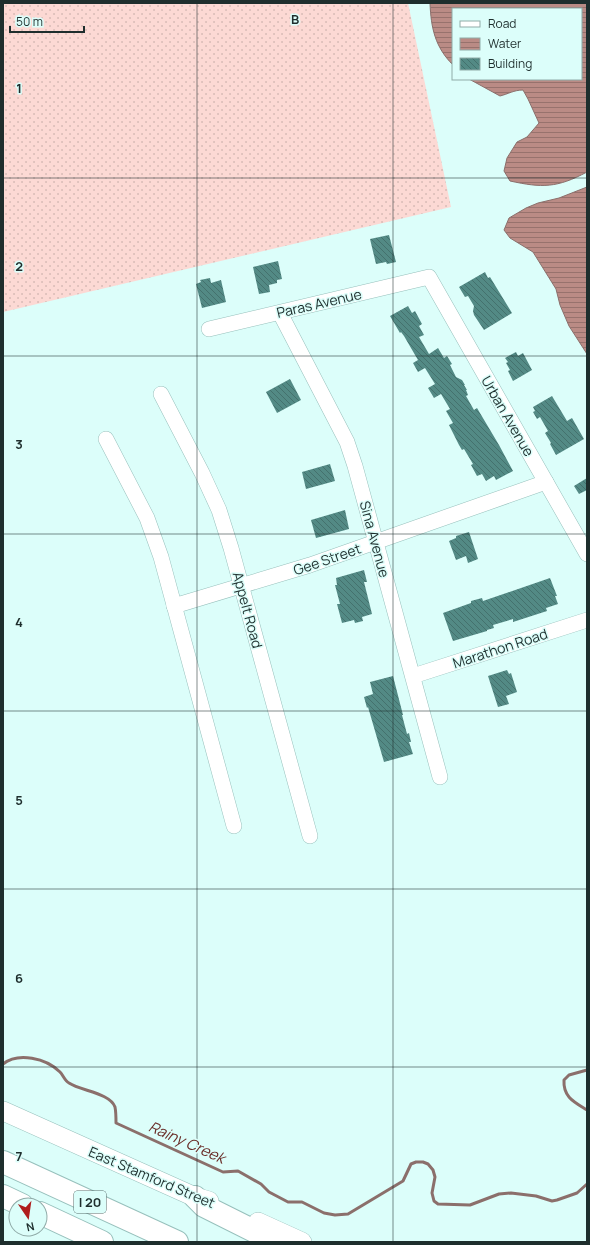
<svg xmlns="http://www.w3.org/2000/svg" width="590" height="1245" font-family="Manrope,sans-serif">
<defs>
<pattern id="grass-dots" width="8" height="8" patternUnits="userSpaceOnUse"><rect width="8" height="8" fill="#fcd9d4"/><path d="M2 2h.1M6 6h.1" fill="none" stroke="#d8bbb6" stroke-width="1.8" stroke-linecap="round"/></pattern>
<pattern id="water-rules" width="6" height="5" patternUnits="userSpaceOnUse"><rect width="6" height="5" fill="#ba8b85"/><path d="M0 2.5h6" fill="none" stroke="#97726d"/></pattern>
<pattern id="building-back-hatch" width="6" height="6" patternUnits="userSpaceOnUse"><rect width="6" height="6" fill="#538a85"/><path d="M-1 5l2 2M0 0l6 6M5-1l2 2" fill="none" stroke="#44716d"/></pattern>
</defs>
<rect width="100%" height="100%" fill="#dcfefa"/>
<!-- grass -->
<path fill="url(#grass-dots)" d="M3 3H408L451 207 3 312Z"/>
<!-- water -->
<g fill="url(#water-rules)" stroke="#8b6f6b">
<path d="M430 3H587V172C557 188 542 188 510 181L504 171 507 158 517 142 527 137 539 123 528 99 523 90C514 90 508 94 500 96L469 79H581V9H453V65C435 47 431 28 430 3Z"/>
<path d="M587 187V354L569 326 560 305 556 289 533 252 510 238 504 230 509 218 526 208 538 203 559 198Z"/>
</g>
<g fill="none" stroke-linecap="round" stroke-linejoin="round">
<!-- stream -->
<g stroke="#8b6f6b" stroke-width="3">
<path d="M3 1064C18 1052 46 1058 60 1072 63 1075 65 1081 69 1083 81 1091 110 1093 115 1107 116 1112 116 1118 116 1123L223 1172 238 1171 261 1184 269 1192 288 1202H302L324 1213 335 1215 348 1214 403 1181 411 1164 416 1162H423L428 1164 433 1170 435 1177 432 1193 434 1201 438 1204 470 1205 499 1194 511 1193 536 1196 552 1201 557 1200 577 1193 587 1184"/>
<path d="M587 1070 569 1075 564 1080C563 1097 574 1102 587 1110"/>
</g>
</g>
<!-- building -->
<g fill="url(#building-back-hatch)">
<path d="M389 235 396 262 387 264 386 262 376 264 370 239Z"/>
<path d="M278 261 282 279 277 280V283L269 285 270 292 259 294 253 267Z"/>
<path d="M485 272 488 278 490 277 512 313 484 330 474 315 473 311 474 306 468 296 465 297 459 287Z"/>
<path d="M210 278 211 283 221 280 226 302 202 308 196 284 201 282 200 280Z"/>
<path d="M408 306 412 313 415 311 422 324 419 326 424 335 419 337 429 354 438 348 444 358 447 356 452 364 450 365 456 377 462 380 465 385H464L467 390H466L468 395 466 396 474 410 477 408 499 445 513 471 496 480 494 476 486 481 482 474 477 476 471 465 473 464 464 449 462 450 459 445 449 425 453 423 446 411 450 409 441 394 434 398 428 388 435 384 425 368 418 372 413 363 418 360 404 336 401 332 400 333 390 316Z"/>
<path d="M516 352 518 356 523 353 532 370 513 381 508 371 510 370 506 363 508 362 505 358Z"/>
<path d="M290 379 301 400 277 413 266 392Z"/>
<path d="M552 396 567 421 572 418 584 439 556 455 550 444 551 443 545 433 548 431 540 417 537 419 533 412 535 411 533 407Z"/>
<path d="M330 464 335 481 306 489 302 472Z"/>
<path d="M587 478V490L579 494 574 486Z"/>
<path d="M345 510 349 529 316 538 311 520Z"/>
<path d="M469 532 478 559 468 563 466 556 456 560 449 541 456 538V536Z"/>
<path d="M364 570 367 582H364L372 614 362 617 363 621 355 623 354 620 342 623 337 604H340L335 585H337L336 578Z"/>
<path d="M550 578 557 596H555L558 604 546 608 547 611 513 622V619L493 625 494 628 487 630V631L453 641 443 613 471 603V601L482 598 483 601Z"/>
<path d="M507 670 509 674 511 673 517 692 506 696 509 704 498 707 488 676Z"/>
<path d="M393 676 403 715H402L407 734 409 733 411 742H409L413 754 384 762 368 707 367 708 364 697 373 694 370 682Z"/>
</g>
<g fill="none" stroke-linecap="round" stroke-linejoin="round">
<defs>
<g id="minor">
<path d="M280 313 347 442 355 466 440 777"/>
<path d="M209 329 429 277 587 554"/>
<path d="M161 394 202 473 219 510 231 548 310 836"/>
<path d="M106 439 147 518 161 557 234 826"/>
<path d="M174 606 310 565 546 482"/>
<path d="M413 676 587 620"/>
</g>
<g id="major">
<path d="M3 1111 195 1197 209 1201"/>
<path d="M258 1222 302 1242"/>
</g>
<g id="highway">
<path d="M3 1162 177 1242"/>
<path d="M3 1196 22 1205"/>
<path d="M195 1197 204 1206 276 1242"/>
<path d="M40 1213 102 1242"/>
</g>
</defs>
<!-- minor casing -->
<use href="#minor" stroke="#97c0bc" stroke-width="16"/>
<!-- major casing -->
<use href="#major" stroke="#97c0bc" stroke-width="20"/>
<!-- highway casing -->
<use href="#highway" stroke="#97c0bc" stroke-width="24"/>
<!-- minor -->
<use href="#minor" stroke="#fff" stroke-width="15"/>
<!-- major -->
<use href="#major" stroke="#fff" stroke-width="19"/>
<!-- highway -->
<use href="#highway" stroke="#fff" stroke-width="22"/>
</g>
<!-- grid -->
<path fill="none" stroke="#1e2e2d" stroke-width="1" stroke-opacity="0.55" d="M197 3V1242M393 3V1242M3 178H587M3 356H587M3 534H587M3 711H587M3 889H587M3 1067H587"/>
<g text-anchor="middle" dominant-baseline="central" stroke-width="3" stroke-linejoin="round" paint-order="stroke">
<!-- shield labels -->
<rect fill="#dcfefa" stroke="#576c6a" stroke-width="1" x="74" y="1191" width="32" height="22" rx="3"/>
<g font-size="13" font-weight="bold" fill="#1e2e2d">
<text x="90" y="1202">I 20</text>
</g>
<!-- street labels -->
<g font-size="14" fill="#1e2e2d" stroke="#dcfefa">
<text transform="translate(319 303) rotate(-13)">Paras Avenue</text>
<text transform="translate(508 416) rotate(60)">Urban Avenue</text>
<text transform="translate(375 539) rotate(75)">Sina Avenue</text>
<text transform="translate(327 559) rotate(-19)">Gee Street</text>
<text transform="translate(248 610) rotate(75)">Appelt Road</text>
<text transform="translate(500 648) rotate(-18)">Marathon Road</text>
<text transform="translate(152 1177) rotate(23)">East Stamford Street</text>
</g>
<!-- water labels -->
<g font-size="15" font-style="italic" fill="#692c27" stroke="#dcfefa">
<text transform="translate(187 1142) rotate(24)">Rainy Creek</text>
</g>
</g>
<g font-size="13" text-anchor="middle" font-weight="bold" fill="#1e2e2d" stroke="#dcfefa" stroke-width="3" stroke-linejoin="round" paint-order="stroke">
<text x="295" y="24">B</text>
<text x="19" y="93">1</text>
<text x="19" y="271">2</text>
<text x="19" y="449">3</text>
<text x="19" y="627">4</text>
<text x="19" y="805">5</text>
<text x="19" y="983">6</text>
<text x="19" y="1161">7</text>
</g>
<!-- border -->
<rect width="590" height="1245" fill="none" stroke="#1e2e2d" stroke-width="8"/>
<!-- legend -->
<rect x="452" y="8" width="130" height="72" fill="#dcfefa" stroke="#90aba8"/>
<rect x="460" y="21" width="20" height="6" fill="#ffffff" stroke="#90aba8"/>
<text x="488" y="28" font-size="12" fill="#1e2e2d">Road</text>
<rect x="460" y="38" width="20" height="12" fill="url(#water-rules)" stroke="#90aba8"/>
<text x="488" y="48" font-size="12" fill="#1e2e2d">Water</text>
<rect x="460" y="58" width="20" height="12" fill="url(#building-back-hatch)" stroke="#90aba8"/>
<text x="488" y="68" font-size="12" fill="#1e2e2d">Building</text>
<!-- north arrow -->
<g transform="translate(28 1217) rotate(167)"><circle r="19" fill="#dcfefa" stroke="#90aba8"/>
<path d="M0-3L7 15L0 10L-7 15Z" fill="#af1e1d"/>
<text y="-6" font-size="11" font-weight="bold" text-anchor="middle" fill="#1e2e2d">N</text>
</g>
<!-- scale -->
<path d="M10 26v6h74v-6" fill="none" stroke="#1e2e2d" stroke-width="2"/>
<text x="16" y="26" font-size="12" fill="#1e2e2d" stroke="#dcfefa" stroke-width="3" paint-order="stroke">50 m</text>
</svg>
